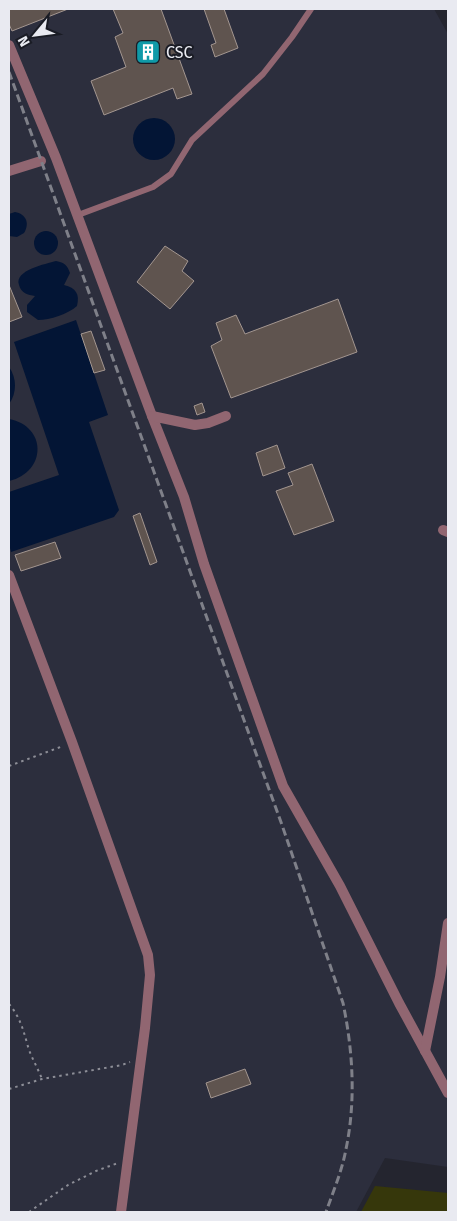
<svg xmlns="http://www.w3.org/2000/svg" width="457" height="1221" font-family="'Fira Sans',sans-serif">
<rect width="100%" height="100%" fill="#24252f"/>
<!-- built -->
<path fill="#2c2e3d" d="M9 9H434L448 34V1167L385 1158 356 1212H9Z"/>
<!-- green -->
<path fill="#36370b" d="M375 1186 448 1193V1212H361Z"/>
<!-- water -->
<g fill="#031535">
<circle cx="154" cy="139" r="21"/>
<path d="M15 212C26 214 30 223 24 233L17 237 9 236V214Z"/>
<circle cx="46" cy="243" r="12"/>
<path d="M56 261C65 263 67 265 70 273L64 285C76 288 80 294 77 306 68 314 50 320 38 320L27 312V305L35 296C28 295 21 293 19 285 14 270 46 264 56 261Z"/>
<path d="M76 320 108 415 89 422 119 510 114 517 11 552 9 544V492L59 475 14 342Z"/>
<path d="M9 367C17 378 17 393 9 404Z"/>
<path d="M9 419C47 426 47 472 9 481Z"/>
</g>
<!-- building -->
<g fill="#5f544f" stroke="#a39690">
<path d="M9 9H68L12 31 9 24Z"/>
<path d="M113 9H161L192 94 177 99 173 88 104 115 91 81 126 67 115 37 123 33Z"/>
<path d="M204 9H224L238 48 215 57 211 45 216 43Z"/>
<path d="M165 246 188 261 182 271 194 281 170 309 137 282Z"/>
<path d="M9 285 22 317 9 322Z"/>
<path d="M338 299 357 352 231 398 211 346 222 340 216 323 236 315 245 334Z"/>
<path d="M91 331 105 370 94 373 81 334Z"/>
<path d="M202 403 205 412 197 415 194 406Z"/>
<path d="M277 445 285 468 263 476 256 453Z"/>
<path d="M312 464 334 521 294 535 276 491 293 485 288 473Z"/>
<path d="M140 513 157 562 150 565 133 516Z"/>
<path d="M55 542 61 558 21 571 15 555Z"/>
<path d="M245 1069 251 1084 211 1098 206 1083Z"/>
</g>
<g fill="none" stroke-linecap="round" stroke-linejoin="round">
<!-- path -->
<g stroke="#8d8e97" stroke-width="2" stroke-dasharray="2.5 4" stroke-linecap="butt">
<path d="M9 766 63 746"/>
<path d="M9 1004C21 1018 24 1033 29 1050 33 1060 38 1069 42 1079"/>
<path d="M9 1089 42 1079 122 1065 130 1062"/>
<path d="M29 1212 68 1185 96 1171 118 1163"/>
</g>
<!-- service -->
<path stroke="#916671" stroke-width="6" d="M78 215 153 187 171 174 192 140 263 74 292 37 311 9"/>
<!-- minor -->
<g stroke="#916671" stroke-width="10">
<path d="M9 45 56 158 152 416 184 497 204 564 283 786 340 886 399 1003 448 1093"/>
<path d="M9 171 41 161"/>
<path d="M152 416 195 425 208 423 226 416"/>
<path d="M443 530 448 532"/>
<path d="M9 575 72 742 148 955 150 975 145 1028 121 1212"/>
<path d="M425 1051 440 977 448 923"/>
</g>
<!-- rail -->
<path stroke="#7f8089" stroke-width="3" stroke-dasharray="8 4" stroke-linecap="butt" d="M9 72 282 825 343 1003C353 1051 356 1101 346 1149 342 1171 333 1192 326 1212"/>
</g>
<!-- icons -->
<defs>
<symbol id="building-square" viewBox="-11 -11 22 22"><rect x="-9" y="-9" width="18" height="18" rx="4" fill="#0f9aa8" stroke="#1a1c25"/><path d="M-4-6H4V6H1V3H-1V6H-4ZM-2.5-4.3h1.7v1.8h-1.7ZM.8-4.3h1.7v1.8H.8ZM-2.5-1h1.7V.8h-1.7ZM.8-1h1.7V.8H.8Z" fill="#fff"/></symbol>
</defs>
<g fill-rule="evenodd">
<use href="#building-square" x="134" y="38" width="28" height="28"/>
</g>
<g text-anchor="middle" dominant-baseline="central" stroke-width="4" stroke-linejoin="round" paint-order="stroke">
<!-- poi labels -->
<g font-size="16" fill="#e9eaf1" stroke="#1a1c25" text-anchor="start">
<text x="166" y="52">CSC</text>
</g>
</g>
<!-- border -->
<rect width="457" height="1221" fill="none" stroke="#e9eaf1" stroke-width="20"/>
<!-- north arrow -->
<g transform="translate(35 35) rotate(241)" stroke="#1a1c25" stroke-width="4" paint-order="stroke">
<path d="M0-4L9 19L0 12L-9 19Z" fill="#e9eaf1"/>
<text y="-8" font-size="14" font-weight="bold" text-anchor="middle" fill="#e9eaf1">N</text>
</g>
</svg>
